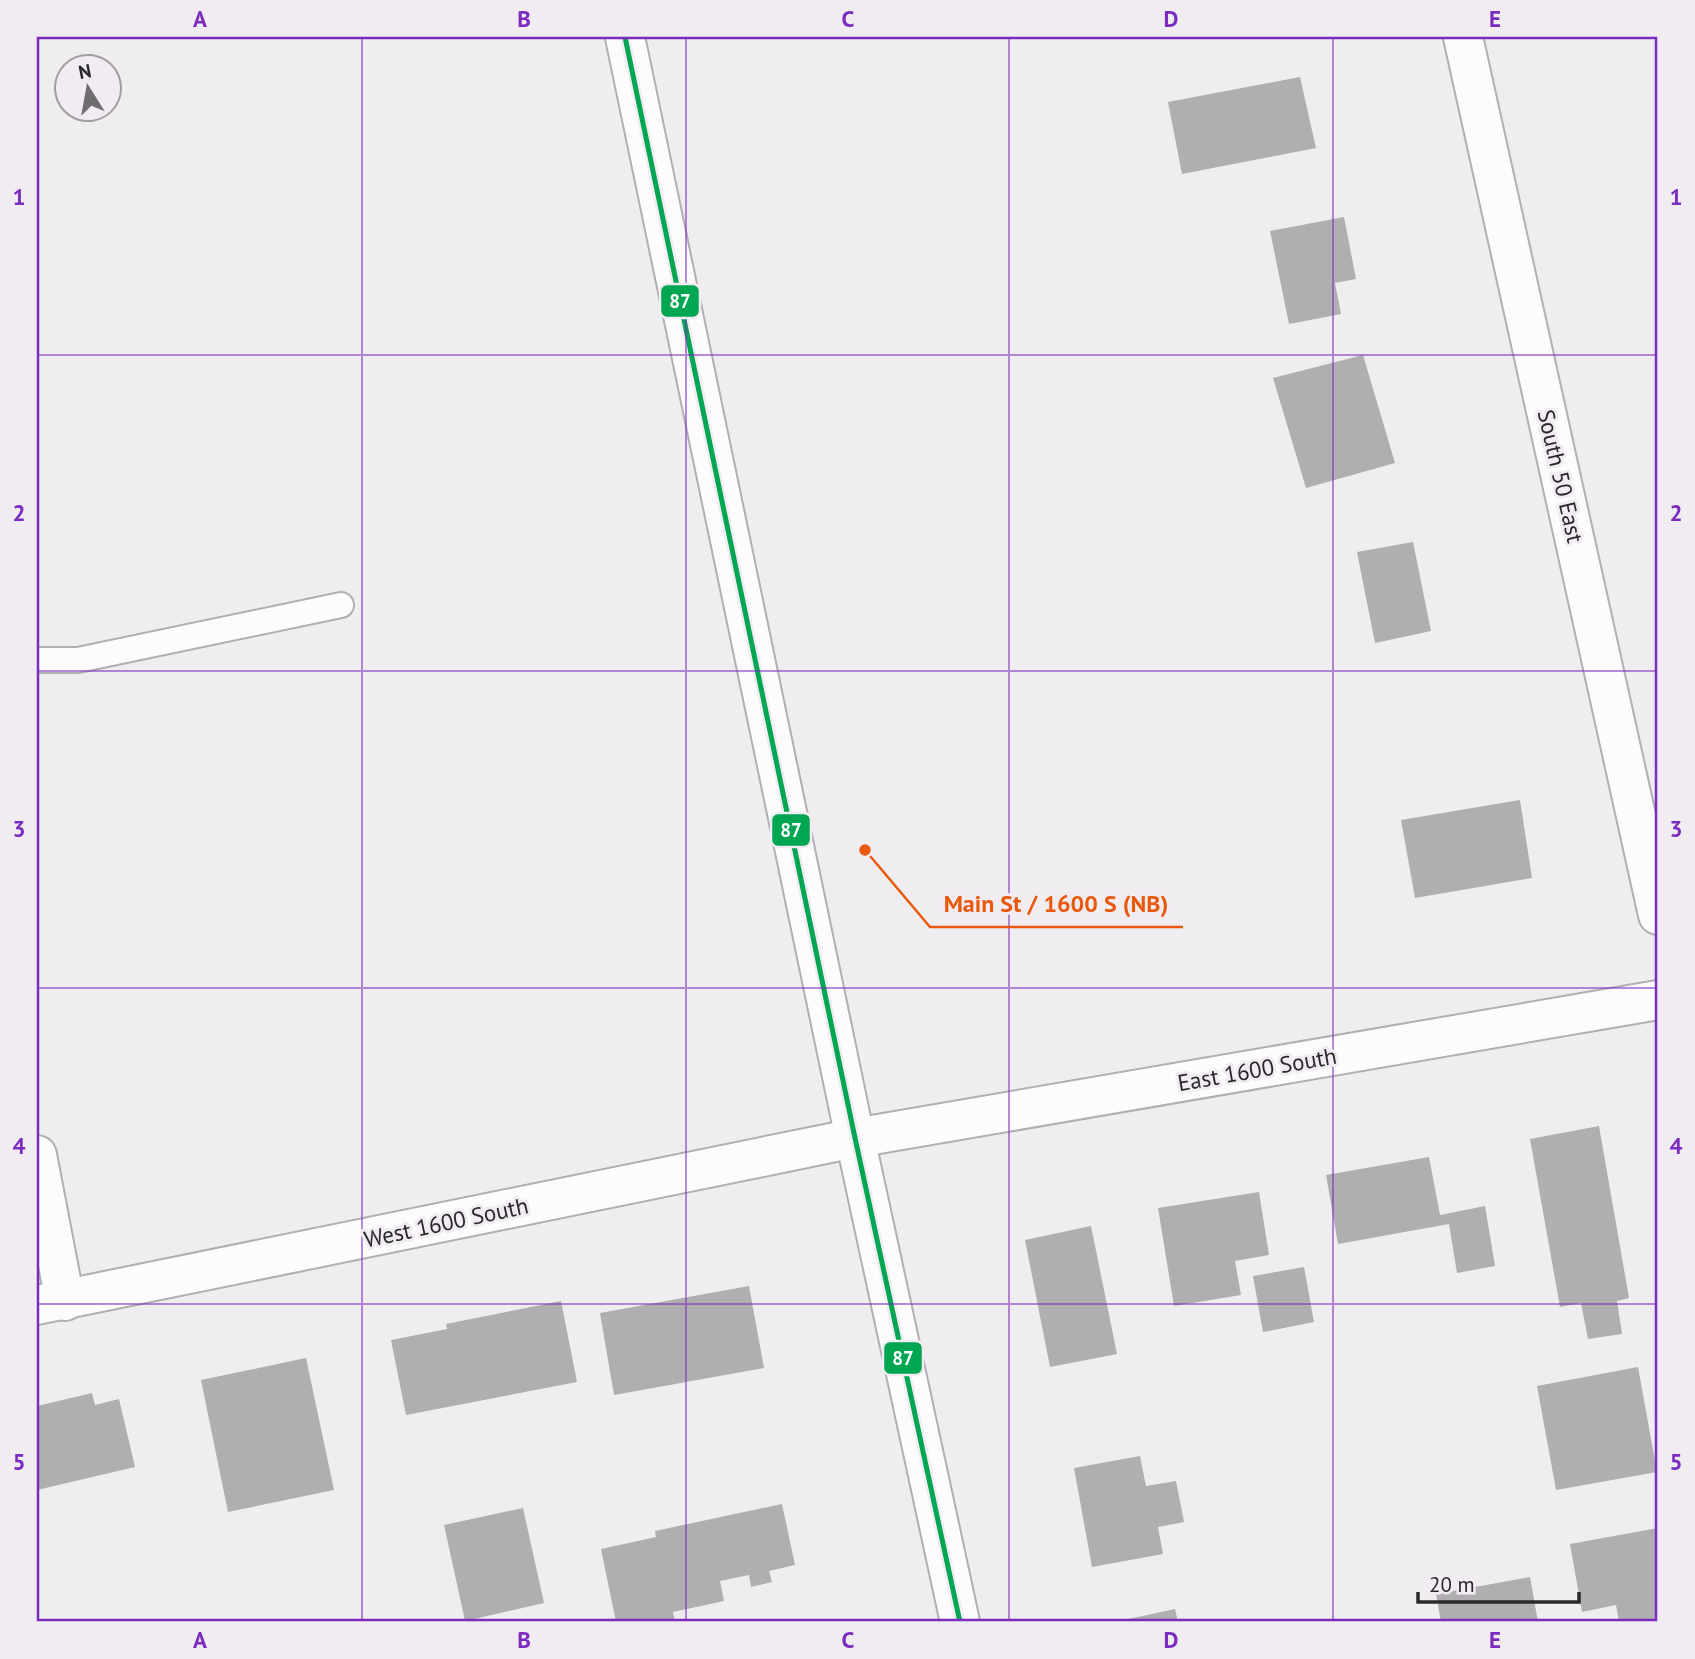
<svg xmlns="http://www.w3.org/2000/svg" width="1695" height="1659" font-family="'PT Sans',sans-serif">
<rect width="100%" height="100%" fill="#f0edf0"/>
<!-- building -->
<g fill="#b0aeb1">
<path d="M1300 77 1316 148 1182 174 1168 102Z"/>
<path d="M1344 217 1356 279 1335 283 1341 314 1289 324 1270 231Z"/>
<path d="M1363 355 1395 463 1306 488 1273 378Z"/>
<path d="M1413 542 1431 631 1375 643 1357 552Z"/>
<path d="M1520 800 1532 878 1415 898 1401 820Z"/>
<path d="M1599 1126 1629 1298 1617 1301 1622 1334 1588 1339 1581 1303 1560 1307 1530 1139Z"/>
<path d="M1429 1157 1440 1215 1485 1206 1495 1266 1457 1273 1449 1224 1338 1244 1326 1175Z"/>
<path d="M1259 1192 1269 1255 1235 1261 1241 1295 1174 1306 1158 1208Z"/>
<path d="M1091 1226 1117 1354 1050 1367 1025 1240Z"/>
<path d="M1304 1267 1314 1322 1263 1332 1253 1276Z"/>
<path d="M749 1286 764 1368 614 1395 600 1313Z"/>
<path d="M561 1301 577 1382 406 1415 391 1340 447 1329 446 1324Z"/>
<path d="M306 1358 334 1490 228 1512 201 1380Z"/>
<path d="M1638 1367 1657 1472 1556 1490 1537 1386Z"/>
<path d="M92 1393 95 1405 119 1399 135 1467 37 1490V1406Z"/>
<path d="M1140 1456 1146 1486 1176 1481 1184 1522 1158 1527 1163 1554 1092 1567 1074 1468Z"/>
<path d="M782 1504 795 1565 769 1571 772 1582 751 1587 749 1575 720 1581 724 1601 673 1612 675 1622H616L601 1549 656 1537 655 1531Z"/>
<path d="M523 1508 544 1603 465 1621 444 1525Z"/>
<path d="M1658 1528V1622H1619L1616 1605 1582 1612 1570 1544Z"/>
<path d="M1530 1577 1538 1622H1441L1436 1594Z"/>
<path d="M1175 1609 1178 1622H1119V1621Z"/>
</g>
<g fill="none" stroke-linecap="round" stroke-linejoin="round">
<defs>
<path id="service" d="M37 660H78L341 605"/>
<g id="minor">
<path d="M1463 37 1658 915"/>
<path d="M37 1155 65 1301"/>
<path d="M37 1305 855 1138"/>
</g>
<g id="tertiary">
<path d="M625 37 855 1138 960 1622"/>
<path d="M855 1138 1658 1000"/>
</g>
</defs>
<!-- service casing -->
<use href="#service" stroke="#b1afb1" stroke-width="28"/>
<!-- minor casing -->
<use href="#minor" stroke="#b1afb1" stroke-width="42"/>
<!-- tertiary casing -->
<use href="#tertiary" stroke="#b1afb1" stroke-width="42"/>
<!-- service -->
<use href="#service" stroke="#fdfcfd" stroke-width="24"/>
<!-- minor -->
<use href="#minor" stroke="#fdfcfd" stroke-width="38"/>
<!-- tertiary -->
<use href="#tertiary" stroke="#fdfcfd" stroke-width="38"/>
<defs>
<path id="bus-1" d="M625 37 855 1138 960 1622"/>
</defs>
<!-- bus-1 casing -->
<use href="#bus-1" stroke="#f1ecf1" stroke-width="10"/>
<!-- bus-1 -->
<use href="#bus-1" stroke="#00a651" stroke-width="5"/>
</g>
<!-- grid -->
<path fill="none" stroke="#7b2cbf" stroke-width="2" stroke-opacity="0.55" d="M362 37V1622M686 37V1622M1009 37V1622M1333 37V1622M37 355H1658M37 671H1658M37 988H1658M37 1304H1658"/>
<g text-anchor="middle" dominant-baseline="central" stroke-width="6" stroke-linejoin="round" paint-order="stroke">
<!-- street labels -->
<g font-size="23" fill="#29282a" stroke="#f1ecf1">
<text transform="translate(1561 476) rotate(77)">South 50 East</text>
<text transform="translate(1257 1069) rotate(-10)">East 1600 South</text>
<text transform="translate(446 1222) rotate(-12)">West 1600 South</text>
</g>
</g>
<!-- callouts -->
<path fill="none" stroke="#e8590c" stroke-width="2.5" d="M865 850L930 927H1183"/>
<circle fill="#e8590c" stroke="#f1ecf1" stroke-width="2.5" cx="865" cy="850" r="7"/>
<g font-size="24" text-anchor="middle" font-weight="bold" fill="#e8590c" stroke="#f1ecf1" stroke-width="6" stroke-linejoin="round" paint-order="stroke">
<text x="1056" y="912">Main St / 1600 S (NB)</text>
</g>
<g stroke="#f1ecf1" stroke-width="2.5">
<rect x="660" y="284" width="40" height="34" rx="7" fill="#00a651"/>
<rect x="771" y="813" width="40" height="34" rx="7" fill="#00a651"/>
<rect x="883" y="1341" width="40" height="34" rx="7" fill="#00a651"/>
</g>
<g font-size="19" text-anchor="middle" font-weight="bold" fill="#fff">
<text x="680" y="308">87</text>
<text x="791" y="837">87</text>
<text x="903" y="1365">87</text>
</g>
<!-- border -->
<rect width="1695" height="1659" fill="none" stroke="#f1ecf1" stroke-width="77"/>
<!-- north arrow -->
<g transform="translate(88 88) rotate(349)"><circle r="33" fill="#f1ecf1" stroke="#a19ea1" stroke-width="2"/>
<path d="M0-5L12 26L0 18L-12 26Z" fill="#6f6d6f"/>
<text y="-10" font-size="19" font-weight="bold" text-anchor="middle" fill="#29282a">N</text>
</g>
<!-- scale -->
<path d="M1418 1592v10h161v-10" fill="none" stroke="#29282a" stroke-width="3.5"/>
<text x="1429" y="1592" font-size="21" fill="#29282a" stroke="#f1ecf1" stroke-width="5" paint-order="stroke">20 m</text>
<rect x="38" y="38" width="1618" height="1582" fill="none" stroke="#7b2cbf" stroke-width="2.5"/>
<g font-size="23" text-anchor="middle" font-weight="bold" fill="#7b2cbf">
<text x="200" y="27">A</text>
<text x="524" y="27">B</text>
<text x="848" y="27">C</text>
<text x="1171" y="27">D</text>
<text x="1495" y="27">E</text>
<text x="19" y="205">1</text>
<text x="1676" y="205">1</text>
<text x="19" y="521">2</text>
<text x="1676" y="521">2</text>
<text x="19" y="837">3</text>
<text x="1676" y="837">3</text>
<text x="19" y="1154">4</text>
<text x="1676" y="1154">4</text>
<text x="19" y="1470">5</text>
<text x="1676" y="1470">5</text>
<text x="200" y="1648">A</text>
<text x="524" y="1648">B</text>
<text x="848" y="1648">C</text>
<text x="1171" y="1648">D</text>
<text x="1495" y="1648">E</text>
</g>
</svg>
